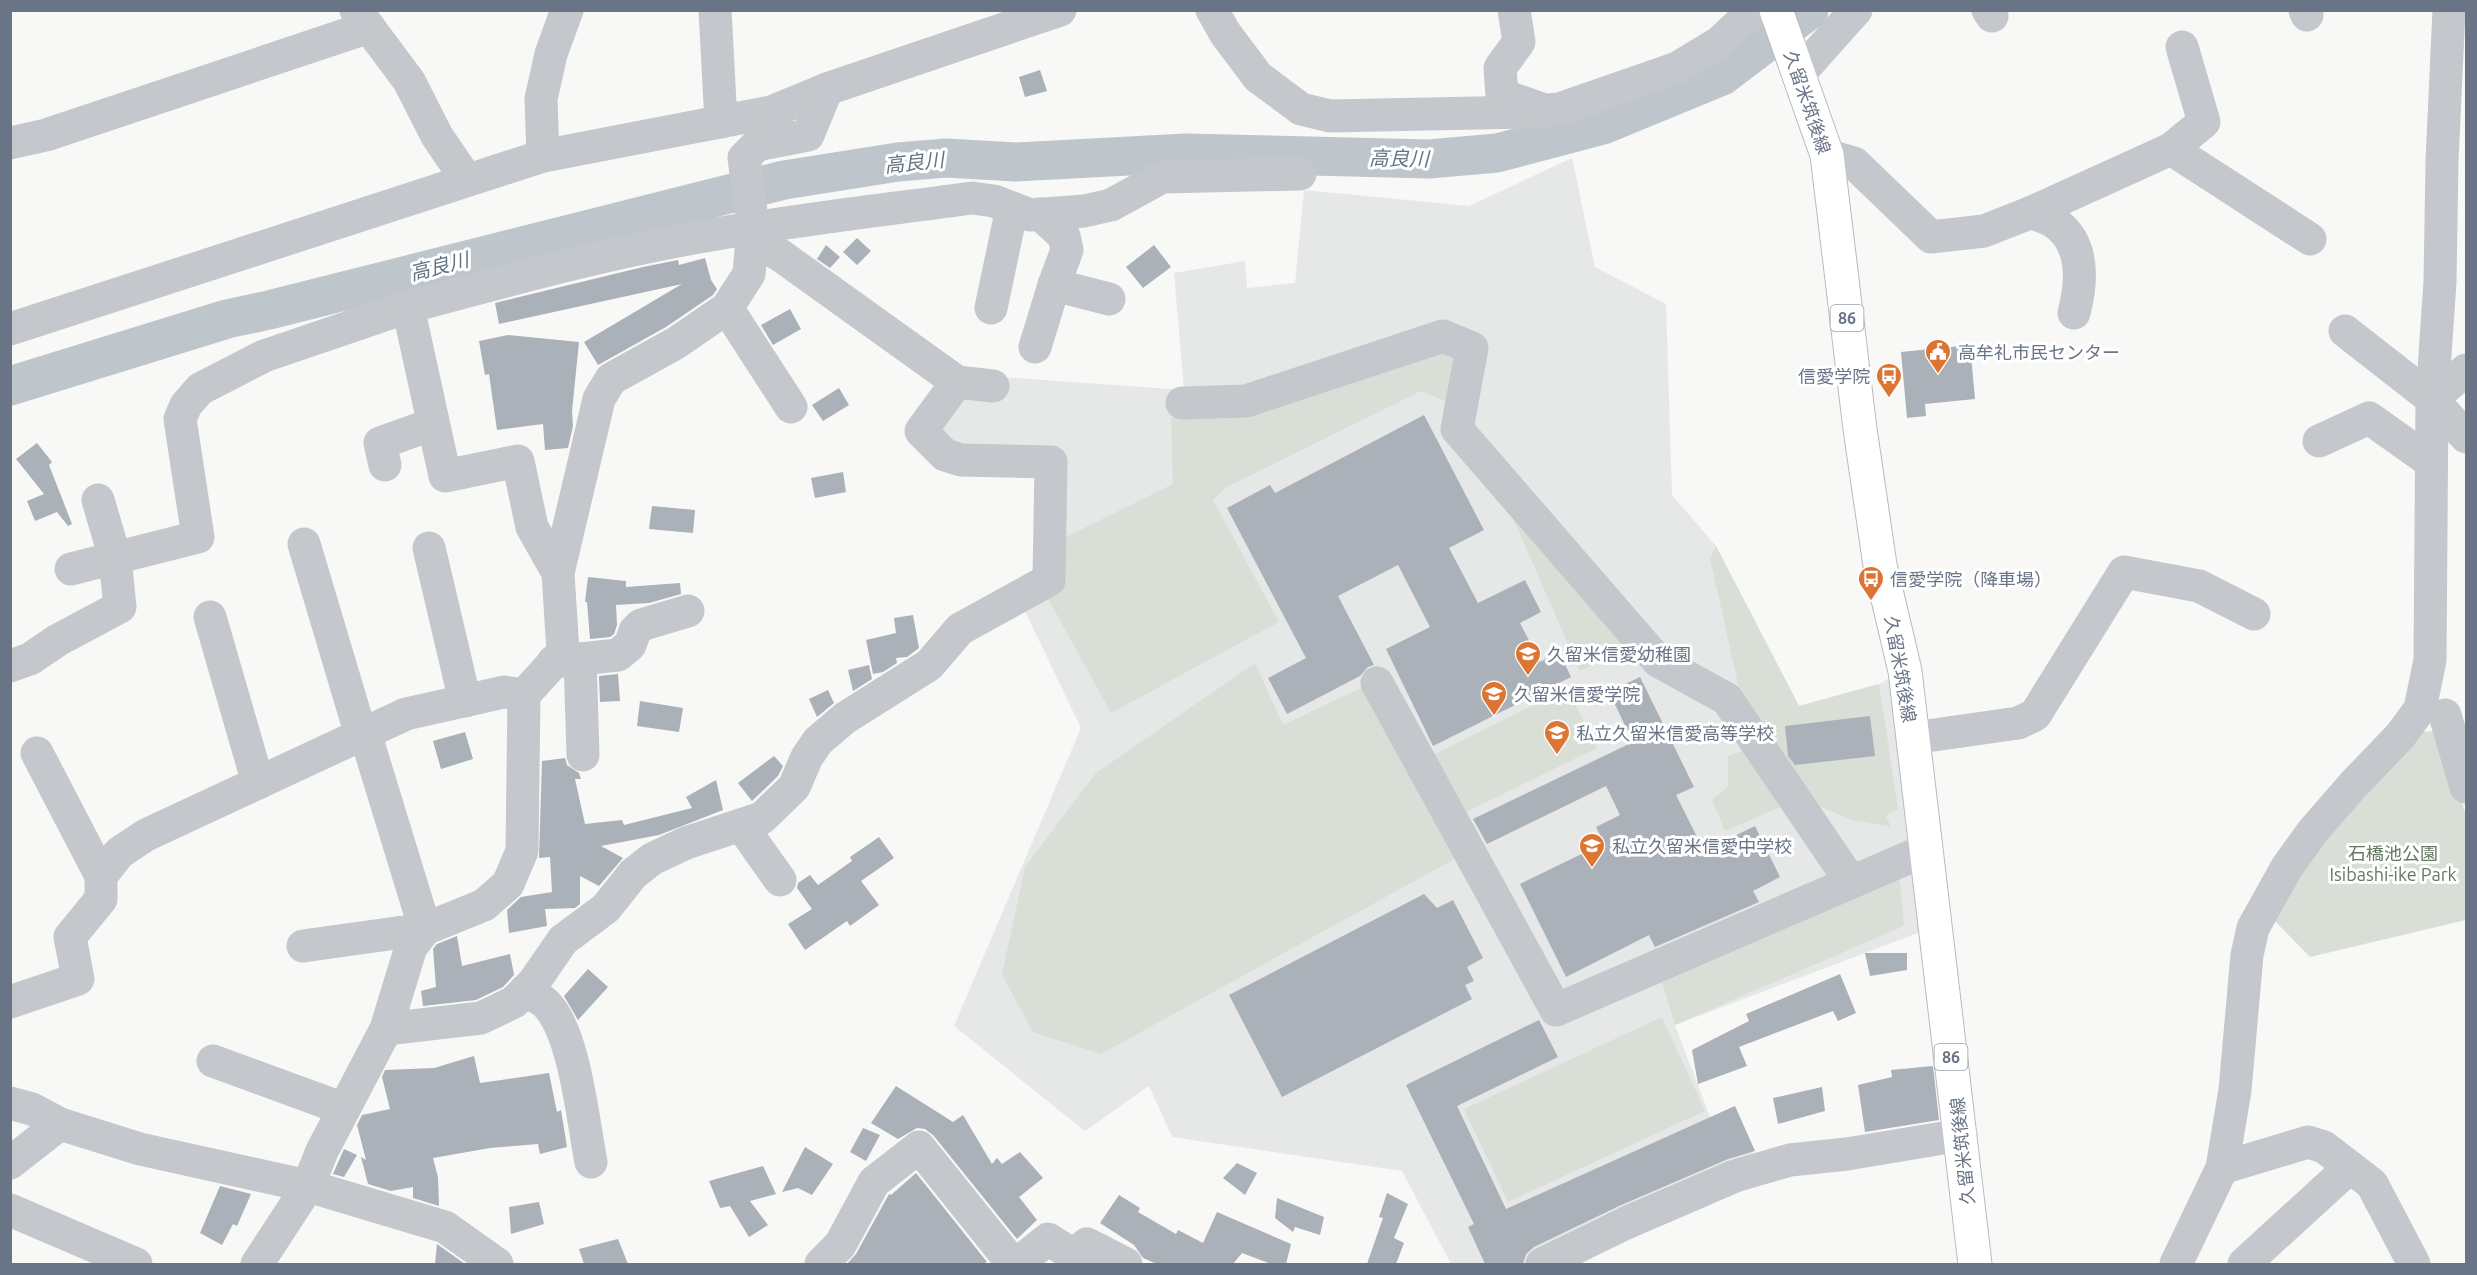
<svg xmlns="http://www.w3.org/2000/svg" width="2477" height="1275" font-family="Ubuntu,'Noto Sans JP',sans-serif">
<rect width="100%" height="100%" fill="#f8f8f6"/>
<!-- built -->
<path fill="#e6e7e7" d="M1572 158 1595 267 1666 304 1672 495 1716 546 1799 706 1879 684 1905 671 1936 926 1675 1025 1710 1117 1735 1106 1759 1169 1559 1264H1451L1402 1171 1172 1137 1149 1086 1085 1131 954 1026 1081 728 1023 607 1045 593 1049 447 933 450 962 380 988 376 1184 390 1174 273 1245 261 1247 288 1295 283 1304 190 1469 206Z"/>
<!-- green -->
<g fill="#d9dfd7">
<path d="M1442 347 1458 358 1447 402 1421 391 1227 487 1213 500 1279 622 1111 713 1045 593 1058 541 1173 484 1171 417 1230 416Z"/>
<path d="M1502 493 1633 646 1580 671Z"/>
<path d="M1716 546 1799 706 1879 684 1898 809 1886 816 1891 827 1853 820 1811 803 1740 693 1710 558Z"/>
<path d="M1255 663 1283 725 1363 687 1458 857 1101 1054 1033 1032 1002 975 1025 867 1096 773Z"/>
<path d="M1567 688 1597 748 1460 815 1431 756Z"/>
<path d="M2436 731 2466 814V920L2310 957 2268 914 2413 732Z"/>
<path d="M1745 750 1780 807 1725 831 1712 800 1728 787V756Z"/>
<path d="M1899 872 1904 926 1675 1025 1661 979Z"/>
<path d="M1662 1017 1705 1111 1508 1202 1464 1109Z"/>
</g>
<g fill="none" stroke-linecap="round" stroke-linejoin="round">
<!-- river -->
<path stroke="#bec6cc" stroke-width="39" d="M10 386 227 319 269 310 784 180 898 162 946 158 1015 162 1186 153 1429 159 1497 153 1603 125 1722 76 1809 10"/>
</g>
<!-- building -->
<g fill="#abb1b8">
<path d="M1040 70 1047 91 1025 97 1019 77Z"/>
<path d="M857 238 871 251 857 265 843 252Z"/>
<path d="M826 245 840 257 830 268 817 259Z"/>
<path d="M1154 245 1171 267 1143 288 1126 267Z"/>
<path d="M705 258 711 280 717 289 713 295 666 327 598 365 584 342 682 284 499 324 495 303 643 267 678 260 679 265Z"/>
<path d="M790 309 801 329 773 345 761 325Z"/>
<path d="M508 335 579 342 572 411 573 426 568 448 545 450 543 424 497 430 489 374 485 375 479 341Z"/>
<path d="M1970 345 1975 399 1925 404 1926 416 1907 418 1901 352Z"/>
<path d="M839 388 849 405 823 421 812 405Z"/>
<path d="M1424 415 1484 530 1449 548 1478 603 1525 580 1541 612 1520 623 1540 662 1559 652 1571 677 1433 746 1386 649 1430 627 1398 565 1338 596 1374 665 1368 667 1360 676 1287 714 1268 678 1306 658 1227 508 1270 485 1275 493Z"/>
<path d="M37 443 52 462 49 465 72 524 68 526 57 512 35 521 27 501 44 494 16 459Z"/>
<path d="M843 472 846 492 815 498 811 478Z"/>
<path d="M652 506 695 510 693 533 649 529Z"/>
<path d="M588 577 626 581V587L680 583 681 594 649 603 616 605 617 625 614 634 610 637 590 639 587 602H585Z"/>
<path d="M913 615 919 648 907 657 896 658 897 663 883 672 873 674 866 640 896 633 894 618Z"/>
<path d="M869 665 872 679 853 691 848 670Z"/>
<path d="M618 674 620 701 600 702 599 676Z"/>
<path d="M1640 677 1694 787 1676 795 1704 851 1755 826 1780 877 1753 891 1759 902 1655 947 1649 935 1566 977 1520 884 1604 843 1596 827 1620 815 1606 786 1487 844 1473 819 1633 742 1609 692Z"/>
<path d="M828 690 834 703 817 717 809 699Z"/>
<path d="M640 701 683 708 679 732 637 726Z"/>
<path d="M1870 716 1875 756 1795 765 1788 756 1785 726Z"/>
<path d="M465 732 473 759 441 769 433 741Z"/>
<path d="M774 756 783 766 778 776 752 801 738 783Z"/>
<path d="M565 758 567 765 579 773 581 779H575L585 824 622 820 624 825 692 808 686 797 716 780 723 810 659 835 601 846 623 858 599 886 580 876V904L575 908 545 909 547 926 509 933 507 910 521 897 552 892 550 857 539 858 542 761Z"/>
<path d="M879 837 894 858 861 881 879 905 850 926 847 921 805 950 788 924 812 909 797 888 798 883 810 875 818 885 852 861 850 857Z"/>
<path d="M1424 894 1437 908 1453 900 1483 958 1467 967 1474 981 1465 985 1472 999 1282 1097 1229 995Z"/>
<path d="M457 936 462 966 510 954 514 975 503 987 476 1000 423 1006 421 991 436 987 433 949 437 944Z"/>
<path d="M1865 953H1907V970L1870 976Z"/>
<path d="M588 969 608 987 578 1020 564 996Z"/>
<path d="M1840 974 1856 1013 1838 1021 1833 1011 1739 1047 1747 1066 1698 1084 1692 1050 1749 1021 1746 1014Z"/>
<path d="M1539 1020 1558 1057 1457 1106 1506 1209 1735 1106 1755 1151 1728 1159 1619 1206 1534 1247 1526 1254 1523 1264H1485L1468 1227 1474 1224 1406 1085Z"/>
<path d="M474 1056 480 1083 549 1073 557 1112 561 1110 567 1147 540 1154 538 1144 490 1148 433 1158 438 1177 439 1206 413 1198V1187L391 1191 368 1184 361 1157 366 1160 357 1125 362 1115 390 1109 382 1077 385 1070 434 1068Z"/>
<path d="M1933 1066 1939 1120 1865 1132 1858 1085 1892 1077 1891 1070Z"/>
<path d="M896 1086 953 1122 963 1115 992 1164 997 1158 1002 1164 1020 1152 1043 1178 1019 1197 1037 1220 1017 1239 933 1135 925 1129 917 1128 898 1139 871 1123Z"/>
<path d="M1822 1087 1825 1111 1778 1124 1773 1098Z"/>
<path d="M863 1128 880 1135 866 1161 850 1152Z"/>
<path d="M805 1147 833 1164 812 1195 798 1188 782 1192Z"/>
<path d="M344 1149 357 1155 344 1177 333 1174Z"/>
<path d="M1237 1163 1257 1173 1245 1195 1223 1178Z"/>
<path d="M763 1166 776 1194 750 1201 768 1225 749 1237 730 1206 720 1208 709 1181Z"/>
<path d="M916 1173 987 1262 983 1264H847L856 1254 889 1194 891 1195Z"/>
<path d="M220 1186 251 1194 237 1226 233 1224 222 1245 200 1233Z"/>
<path d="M1387 1193 1408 1204 1394 1238 1404 1243 1396 1264H1367L1383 1218 1379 1217Z"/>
<path d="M1119 1195 1140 1208 1138 1212 1176 1234 1178 1230 1203 1243 1217 1212 1291 1244 1286 1264H1271L1242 1253 1233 1264H1157L1143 1258 1134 1245 1100 1223Z"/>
<path d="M1277 1198 1324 1217 1320 1235 1295 1227 1293 1232 1275 1218Z"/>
<path d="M539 1202 544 1224 511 1234 509 1207Z"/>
<path d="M618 1239 628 1264H584L579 1249Z"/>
<path d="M437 1244 465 1264H435Z"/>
</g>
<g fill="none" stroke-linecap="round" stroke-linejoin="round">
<defs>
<path id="major" d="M1776 10 1827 155 1860 429 1880 565 1905 671 1975 1264"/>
</defs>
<!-- major casing -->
<use href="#major" stroke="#b7babf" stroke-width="35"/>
<!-- minor -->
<g stroke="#c4c7cb" stroke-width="33">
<path d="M356 10 409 81 437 136 467 180"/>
<path d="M715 10 721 122"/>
<path d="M1212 10 1225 33 1258 77 1301 109 1330 116 1526 112 1559 109 1677 68 1720 42 1754 10"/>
<path d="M1514 10 1519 42 1500 68 1502 95 1539 108"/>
<path d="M1988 10 1992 16"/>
<path d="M2305 10 2307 15"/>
<path d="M1798 75 1856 10"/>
<path d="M10 143 46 135 369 27"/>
<path d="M2171 149 2204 122 2182 47"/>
<path d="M1827 155 1854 163 1931 237 1984 231 2032 212C2039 216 2047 218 2054 222 2085 243 2082 282 2074 313"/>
<path d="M543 156 541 99 551 54 567 10"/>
<path d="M2032 212 2171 149 2310 239"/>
<path d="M753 241 780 255 957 382 993 386"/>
<path d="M1054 285 1109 299"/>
<path d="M727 308 791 407"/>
<path d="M991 308 1012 208"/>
<path d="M10 329 543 156 771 112 827 89 1060 10"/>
<path d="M2345 331 2432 399 2466 437"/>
<path d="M1035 347 1054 285 1067 250 1064 236 1040 214"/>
<path d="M2432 399 2466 370"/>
<path d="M1182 403 1246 401 1443 336 1472 348 1457 429 1658 661 1727 699 1851 882"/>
<path d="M2319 441 2369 418 2431 462"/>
<path d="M385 465 380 443 433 424"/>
<path d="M304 544 361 735"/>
<path d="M429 548 465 701"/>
<path d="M71 569 198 537 180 419 186 405 200 389 264 356 408 307"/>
<path d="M558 573 532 527 518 461 445 476 408 307C506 281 605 253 705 236 793 220 883 210 972 198L994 201 1030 215 1084 211 1111 205 1162 177 1300 174"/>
<path d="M210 617 258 783"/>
<path d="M580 659 583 755"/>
<path d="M553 662 618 655 630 645 635 631 641 625 688 611"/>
<path d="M10 666 30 659 58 640 120 607 115 558 98 500"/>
<path d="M1377 683 1556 1010 1926 850"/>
<path d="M2445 715 2466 787"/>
<path d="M1913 738 2018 723 2035 715 2124 572 2199 586 2254 614"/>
<path d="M37 753 101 876"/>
<path d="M741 825 780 880"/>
<path d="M303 946 425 929 365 733"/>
<path d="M525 991C532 995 543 999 548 1006 575 1036 583 1121 591 1162"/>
<path d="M10 1002 78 979 70 937 101 899V876L119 853 146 835 406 714 504 692 524 695"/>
<path d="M386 1029 481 1018 514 1002 534 982 563 940 606 908 633 874 652 859 686 843 762 818 794 787 807 757 818 741 845 718 929 665 960 629 1049 580 1051 462 961 460 945 455 921 431 957 382"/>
<path d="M213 1061 344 1109"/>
<path d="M10 1103 32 1109 60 1124 140 1149 308 1186 445 1227 497 1264"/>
<path d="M10 1163 60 1124"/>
<path d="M2222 1168 2308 1142 2324 1147 2372 1184 2414 1264"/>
<path d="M10 1210 136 1264"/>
<path d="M257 1264 308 1186 322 1151 386 1029 411 947 425 929 484 905 508 884 522 851 524 695 563 652 558 573 599 399 611 379 676 343 727 308 749 274 753 228 744 158 757 145 808 135 827 89"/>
<path d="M821 1264 840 1245 874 1182 919 1147 1013 1264"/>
<path d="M1017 1264 1048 1239 1073 1255 1087 1244 1126 1264"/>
<path d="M1542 1264 1626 1223 1735 1176 1790 1160 1847 1154 1961 1135"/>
<path d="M2176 1264 2222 1168 2235 1090 2247 955 2253 928 2287 867 2313 831 2353 785 2400 736 2420 709 2430 660 2432 399 2440 282 2442 161 2449 10"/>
<path d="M2244 1264 2350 1167"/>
</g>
<!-- major -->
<use href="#major" stroke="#fff" stroke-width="33"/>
</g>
<!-- icons -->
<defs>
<symbol id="civic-pin" viewBox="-11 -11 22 30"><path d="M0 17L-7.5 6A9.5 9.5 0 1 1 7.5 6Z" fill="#dc7433" stroke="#fff"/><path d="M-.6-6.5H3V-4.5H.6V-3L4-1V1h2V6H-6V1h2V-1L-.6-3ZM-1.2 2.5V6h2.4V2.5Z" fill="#fff"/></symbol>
<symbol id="bus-pin" viewBox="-11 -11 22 30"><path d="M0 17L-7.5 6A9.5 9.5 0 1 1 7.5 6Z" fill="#dc7433" stroke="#fff"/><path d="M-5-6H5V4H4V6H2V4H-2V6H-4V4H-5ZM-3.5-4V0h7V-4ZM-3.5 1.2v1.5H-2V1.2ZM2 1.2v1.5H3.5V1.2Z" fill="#fff"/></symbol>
<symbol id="school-pin" viewBox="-11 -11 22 30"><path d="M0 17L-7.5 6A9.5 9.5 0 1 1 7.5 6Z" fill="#dc7433" stroke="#fff"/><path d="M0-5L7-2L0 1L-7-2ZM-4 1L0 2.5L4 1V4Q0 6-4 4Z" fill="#fff"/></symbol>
</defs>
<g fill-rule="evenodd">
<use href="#civic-pin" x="1923" y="337" width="30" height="40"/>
<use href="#bus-pin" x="1874" y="361" width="30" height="40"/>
<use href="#bus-pin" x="1856" y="564" width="30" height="40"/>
<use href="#school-pin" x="1513" y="639" width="30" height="40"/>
<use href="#school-pin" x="1479" y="679" width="30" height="40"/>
<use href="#school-pin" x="1542" y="718" width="30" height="40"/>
<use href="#school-pin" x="1577" y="831" width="30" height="40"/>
</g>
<g text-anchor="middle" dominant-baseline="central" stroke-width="6" stroke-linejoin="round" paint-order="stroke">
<!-- shield labels -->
<g fill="#fff" stroke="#969eaa" stroke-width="1.5">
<rect x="1830.5" y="305" width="33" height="26" rx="4.5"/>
<rect x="1934.5" y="1044" width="33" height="26" rx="4.5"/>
</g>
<g font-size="16" font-weight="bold" fill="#697486">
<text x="1847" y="318">86</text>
<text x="1951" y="1057">86</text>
</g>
<!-- street labels -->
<g font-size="18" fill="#697486" stroke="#fff">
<text transform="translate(1808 102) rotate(71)">久留米筑後線</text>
<text transform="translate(1901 669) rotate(80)">久留米筑後線</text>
<text transform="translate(1962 1151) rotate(-96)">久留米筑後線</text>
</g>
<!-- poi labels -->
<g font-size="18" fill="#697486" stroke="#fff" text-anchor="start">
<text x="1958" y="352">高牟礼市民センター</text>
<text x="1870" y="376" text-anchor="end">信愛学院</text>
<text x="1890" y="579">信愛学院（降車場）</text>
<text x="1547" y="654">久留米信愛幼稚園</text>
<text x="1514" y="694">久留米信愛学院</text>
<text x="1576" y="733">私立久留米信愛高等学校</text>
<text x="1612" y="846">私立久留米信愛中学校</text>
</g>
<!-- park labels -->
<g font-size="18" fill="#647863" stroke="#fff">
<text x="2393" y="853">石橋池公園<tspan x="2393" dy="21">Isibashi-ike Park</tspan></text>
</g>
<!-- water labels -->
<g font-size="20" font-style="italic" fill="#647581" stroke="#fff">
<text transform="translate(1399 158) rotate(1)">高良川</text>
<text transform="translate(914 162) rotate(-6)">高良川</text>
<text transform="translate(439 266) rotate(-14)">高良川</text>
</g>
</g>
<!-- border -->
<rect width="2477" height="1275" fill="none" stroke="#697486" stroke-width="24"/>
</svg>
